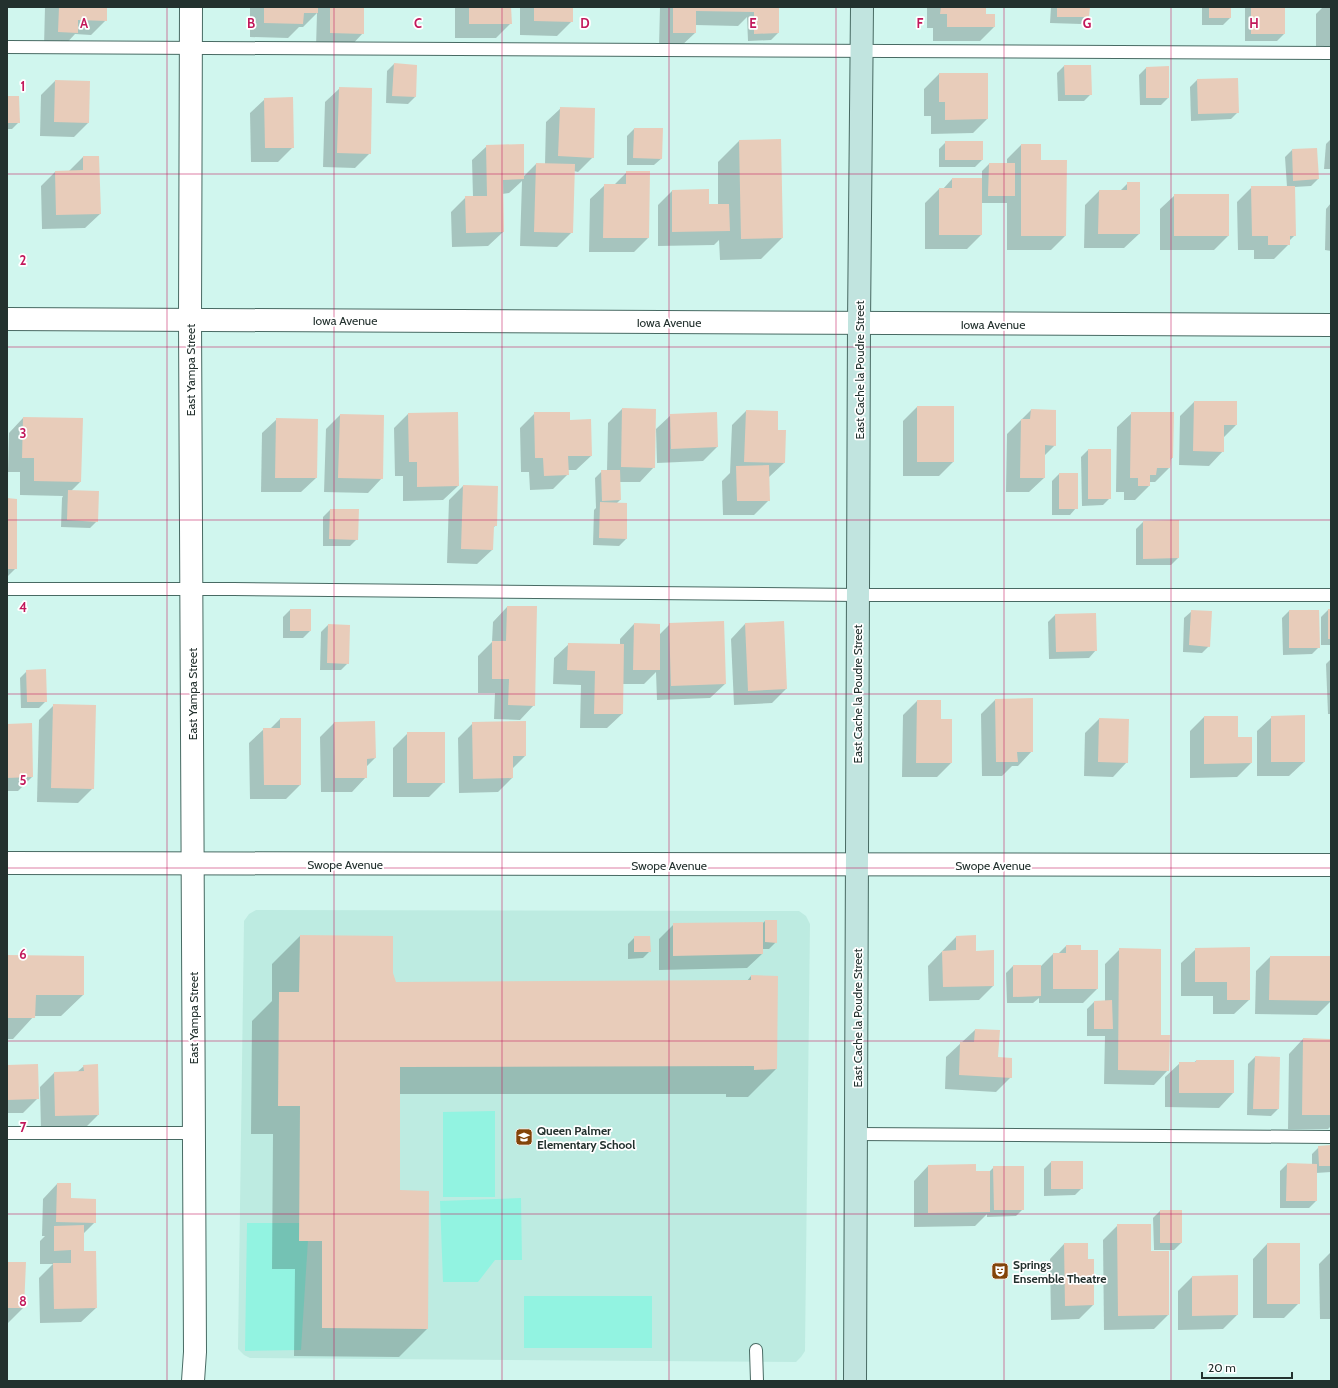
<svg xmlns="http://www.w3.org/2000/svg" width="1338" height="1388" font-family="Cabin,sans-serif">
<rect width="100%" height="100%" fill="#d0f6ee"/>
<!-- built -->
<path fill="#bdebe1" d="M256 910 799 911 806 916 810 924 805 1351 801 1357 796 1362 250 1358 244 1355 238 1349 244 921 249 914Z"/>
<!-- green -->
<g fill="#92f3e1">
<path d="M495 1111V1197H443V1112Z"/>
<path d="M521 1198 522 1260H495L478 1282H443L440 1201Z"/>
<path d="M247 1223H300L308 1240 301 1350 245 1351Z"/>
<rect x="524" y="1296" width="128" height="52"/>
</g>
<!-- shadow -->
<g fill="#0003">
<path d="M45 7H106V20L91 35 75 34 63 47 44 46Z"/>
<path d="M250 7H363V33L349 48 316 47 317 13 303 27H299L288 38 250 37Z"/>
<path d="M455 7H510L511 23 496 38H455Z"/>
<path d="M520 7H572V21L557 36 520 35Z"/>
<path d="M660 7H753L778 33 771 40 748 41 747 17 738 26 695 25V33L680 47H659Z"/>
<path d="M927 7H985V15L994 27 980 41H933V28H927Z"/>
<path d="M1051 7H1089L1088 17 1081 24 1050 23Z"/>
<path d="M1202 7H1230V18L1223 25H1202Z"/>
<path d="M1246 7H1284V34L1277 41H1245V8Z"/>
<path d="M1323 7H1331V47H1316V14Z"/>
<path d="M394 64 415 97 408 104 386 103 387 71Z"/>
<path d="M1064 66 1091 94 1084 101H1058L1057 73Z"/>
<path d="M1146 68H1168V98L1161 105H1140L1139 75Z"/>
<path d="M939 74H987V119L973 133 931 134V116H924V89Z"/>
<path d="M1237 79 1238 112 1231 119 1191 121 1190 87 1197 80Z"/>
<path d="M55 81 88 123 74 137 40 136 41 95Z"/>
<path d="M340 88 370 153 355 168 323 167 325 102Z"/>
<path d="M7 97 19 122 12 129H7Z"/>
<path d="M265 99 293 147 278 162H251L250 113Z"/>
<path d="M561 108 593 157 578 172 574 171 572 232 557 247 520 246 522 181 509 193 502 194 503 232 488 246 452 247 451 212 466 197H473L472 160 487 146 523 177 536 164H545L546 122Z"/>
<path d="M634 129 662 158 654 165H627V136Z"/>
<path d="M1331 139V169H1324L1326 144Z"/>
<path d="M739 141 782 238 761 259 720 260 719 240 714 245 658 246V205L672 191 708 205H718V162Z"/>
<path d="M946 142 982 160 975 167H939V149Z"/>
<path d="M1021 145 1040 161 1065 236 1051 250H1007V203H981V235L967 249H925V203L939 189H943L952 179H982V171L989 164H1007V159Z"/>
<path d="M1292 150 1318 179 1311 186 1294 187 1295 235 1289 241V244L1274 259H1254V250H1238L1237 202 1252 187H1287L1285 157Z"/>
<path d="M83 157 100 214 85 228 42 229 41 186 55 172 69 171Z"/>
<path d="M627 172 648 238 634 252H589L590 199 605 185H614Z"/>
<path d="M1128 183 1139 234 1124 248H1084L1085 205 1099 191H1120Z"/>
<path d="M1175 195 1228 236 1214 250H1160V209Z"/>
<path d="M1331 203V251L1325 250 1326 209Z"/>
<path d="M1194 402 1236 425 1223 438V451L1209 466 1179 465 1180 416Z"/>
<path d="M917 407H953V462L939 476H903V421Z"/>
<path d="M622 409 654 467 640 482H619L620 500 616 504 626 539 619 546 593 545 594 510 596 508 595 478 602 471H607L608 423Z"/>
<path d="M1031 410 1055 445 1044 456V478L1029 492H1006L1007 434Z"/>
<path d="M746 411 777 431H785L784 463 769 477V500L754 515H723L722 481 730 473 732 425Z"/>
<path d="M457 413 458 486 443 500 403 501V476H395L394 428 408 414Z"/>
<path d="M535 413 569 421 591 456 576 470H568V474L553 489 530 490 529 472H521L520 428Z"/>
<path d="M1132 413 1172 458 1170 460 1169 468 1155 482H1149V486L1135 500H1124V492H1116L1117 427Z"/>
<path d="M340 415 382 478 368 493 324 492 326 429Z"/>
<path d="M671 415 717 447 703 461 657 463 656 429Z"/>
<path d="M23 418 80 482 71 491 97 521 90 528 61 527 62 498 63 496 20 495V472H8L9 433Z"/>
<path d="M277 419 316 478 301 492H261L262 433Z"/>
<path d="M1088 450 1110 498 1103 505 1082 506 1081 457Z"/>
<path d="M1059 474H1076V508L1070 515H1052V481Z"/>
<path d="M463 486 496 525 492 529V550L477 564 447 563 449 500Z"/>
<path d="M7 499 16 568 7 577Z"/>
<path d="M330 510 357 539 350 546H323V517Z"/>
<path d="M1143 522 1178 558 1171 565H1136V529Z"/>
<path d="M507 607H536L534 705 520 720 494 719 495 693H478V656L492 642 493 622Z"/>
<path d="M290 610 310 631 303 638H283V617Z"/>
<path d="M1328 610H1331V645H1321V617Z"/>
<path d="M1192 611 1209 646 1202 653 1183 652 1184 618Z"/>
<path d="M1289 611 1319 647 1312 654 1283 655 1282 618Z"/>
<path d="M1095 614 1096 650 1089 658 1049 659 1048 622 1055 615Z"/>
<path d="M783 622 786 689 772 703 734 705 731 639 745 624Z"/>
<path d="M634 624 659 635 670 624 725 684 710 698 657 700 656 672 644 684H622V714L607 728H580L581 685 553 684 554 658 569 644 620 645V639Z"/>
<path d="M328 625 348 663 341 670H320L321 632Z"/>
<path d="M1331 659V714H1328L1326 664Z"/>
<path d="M27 671 46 701 39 708H21L20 678Z"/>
<path d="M995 700 1032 751 1018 766H1012L1002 776H982L981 714Z"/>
<path d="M917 701H940V720L951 763 937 777H902L903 715Z"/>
<path d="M54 705 93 788 78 803 37 802 39 720Z"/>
<path d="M1204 717 1237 738H1251V763L1237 777 1190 778V731Z"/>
<path d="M1272 717 1304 762 1289 776H1257V731Z"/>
<path d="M280 719 300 785 286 799H250L249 743 264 729H270Z"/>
<path d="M1099 719 1127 762 1113 777 1084 776 1085 733Z"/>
<path d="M334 723 375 758 366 767V777L352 792H321L320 737Z"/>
<path d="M473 723 525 756 512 769V778L498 792 459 793 458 738Z"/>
<path d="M7 725 32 777 18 791H7Z"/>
<path d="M408 733 444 782 429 797H393V748Z"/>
<path d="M765 921 776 942 769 949H762V954L747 968 659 970V939L674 924 763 923Z"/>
<path d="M300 936 392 973 395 983 747 981 751 976 776 1069 748 1097H726V1094H399V1191L427 1329 399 1357 294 1356 295 1269H272L273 1134H251L252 1021 272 1001V964Z"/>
<path d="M635 937 650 951 643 958 628 959V944Z"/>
<path d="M956 937 975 952 993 986 979 1000 929 1001 928 966Z"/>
<path d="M1066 946 1080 951H1097V989L1083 1003H1039V998L1033 1003H1007L1006 973 1013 966 1040 967 1053 954H1058Z"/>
<path d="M1120 949 1160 1036 1168 1070 1154 1085 1104 1084 1105 1036H1087V1009L1094 1002H1105V964Z"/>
<path d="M1196 949 1249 1000 1234 1014H1213V996H1181V963Z"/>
<path d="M7 956 83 995 61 1016H34L13 1039H7Z"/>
<path d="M1270 957H1331V1001L1317 1015 1255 1014 1256 971Z"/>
<path d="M975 1030 1011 1077 996 1092 945 1089 946 1057Z"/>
<path d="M1303 1039 1329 1058H1331V1126L1328 1129H1288L1289 1054Z"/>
<path d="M1255 1057 1279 1058 1278 1109 1271 1116 1247 1115 1248 1064Z"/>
<path d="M1196 1061H1233V1093L1219 1108 1165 1107V1077L1180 1063H1193Z"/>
<path d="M7 1066 38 1098 23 1113H7Z"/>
<path d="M84 1066 98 1115 84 1129 41 1130 40 1087 54 1073 77 1072Z"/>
<path d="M1331 1146V1172L1316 1173V1201L1309 1208H1280V1171L1287 1164 1312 1165V1154L1319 1147Z"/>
<path d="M1051 1162 1082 1188 1075 1195 1044 1196V1169Z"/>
<path d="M975 1165V1172H989L994 1167 1023 1209 1016 1216 987 1217V1214L975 1226 914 1227V1181L928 1166Z"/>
<path d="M57 1184 70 1199 95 1222 83 1234V1252L96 1308 81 1322 40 1323 39 1278 53 1264H40V1241L45 1236H42L43 1199Z"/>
<path d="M1160 1211H1181V1243L1174 1250H1154L1153 1218Z"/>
<path d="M1118 1225 1150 1252 1168 1315 1154 1329 1104 1330 1103 1240Z"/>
<path d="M1064 1244 1087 1260H1093V1305L1079 1319 1051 1320 1050 1259Z"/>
<path d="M1267 1244 1299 1303 1284 1318H1253V1259Z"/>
<path d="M1331 1252V1319H1320L1319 1264Z"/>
<path d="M7 1263 23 1308 7 1324Z"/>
<path d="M1192 1277 1237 1315 1223 1329 1178 1330V1291Z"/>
</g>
<!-- building -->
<g fill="#e8ccba">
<path d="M59 7H107V21L78 20V33L58 32Z"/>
<path d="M264 7H318V13H304L303 24 264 23Z"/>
<path d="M330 7H364V34L330 33Z"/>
<path d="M469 7H511L512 24H469Z"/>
<path d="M534 7H573V22L534 21Z"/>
<path d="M673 7H779V33L754 34V12L696 11V33H673Z"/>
<path d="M941 7H986V14H995V27H947V14H940Z"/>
<path d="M1057 7H1090L1089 17H1057Z"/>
<rect x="1209" y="7" width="22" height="11"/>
<rect x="1251" y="7" width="34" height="27"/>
<path d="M394 63 417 65 416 97 392 96Z"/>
<path d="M1064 65H1091L1092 95H1065Z"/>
<path d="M1169 66V98H1146V67Z"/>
<path d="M939 73H988V119L945 120V102H939Z"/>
<path d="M1238 78 1239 113 1198 114 1197 79Z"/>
<path d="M55 80 90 81 89 123 54 122Z"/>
<path d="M339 87 372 88 371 154 337 153Z"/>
<path d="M7 96H19L20 123H7Z"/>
<path d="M293 97 294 148H265L264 98Z"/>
<path d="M560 107 595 108 594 158 558 156Z"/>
<path d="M634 128H663L662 159 633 158Z"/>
<path d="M781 139 783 238 741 239 739 140Z"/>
<rect x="945" y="141" width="38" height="19"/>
<path d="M524 144V179L503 180 504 232 466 233 465 196H487L486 145Z"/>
<path d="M1021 144H1041V160H1067L1066 236H1021Z"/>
<path d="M1317 148 1319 179 1293 181 1292 149Z"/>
<path d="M83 156H99L101 214 56 215 55 171 83 170Z"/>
<path d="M536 163 575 164 573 233 534 232Z"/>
<path d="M989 163H1015V196H988Z"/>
<path d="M626 171H650L649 238H603L604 184H626Z"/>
<path d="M952 178H982V235H939V188H952Z"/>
<path d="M1127 182H1140V234H1098L1099 190H1127Z"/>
<path d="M1251 186H1295L1296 236H1290V245H1268V236H1252Z"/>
<path d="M709 189V204H729L730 231 672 232V190Z"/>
<rect x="1174" y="194" width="55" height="42"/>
<path d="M1194 401H1237V425H1224V452L1193 451Z"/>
<rect x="917" y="406" width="37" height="56"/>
<path d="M622 408 656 409 655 468 621 467Z"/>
<path d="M1031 409 1056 410V446L1045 445V478H1020L1021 419H1030Z"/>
<path d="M746 410 778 411V430H786L785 463 744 462Z"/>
<path d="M458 412 459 486 417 487V462H409L408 413Z"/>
<path d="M534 412H570V420L591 419 592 456H568L569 475 544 476 543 458H535Z"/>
<path d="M717 412 718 447 671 449 670 414Z"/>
<path d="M1131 412H1174L1173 458H1171L1170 468H1157L1156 475H1150V486H1138V478H1130Z"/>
<path d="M340 414 384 415 383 479 338 478Z"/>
<path d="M23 417 83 418 81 482 34 481V458H22Z"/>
<path d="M276 418 318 419 317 478H275Z"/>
<rect x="1088" y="449" width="23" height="50"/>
<path d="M769 465 770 501H737L736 466Z"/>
<path d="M601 470H620L621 500 602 501Z"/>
<rect x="1059" y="473" width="19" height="36"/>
<path d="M463 485 498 486 497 526H494L493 550 461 549Z"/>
<path d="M68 490 99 491 98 522 67 520Z"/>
<path d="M7 498 17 499V569H7Z"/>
<path d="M600 502 627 503V539L599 538Z"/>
<path d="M330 509H359L358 540 329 539Z"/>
<path d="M1179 520V558L1143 559V521Z"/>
<path d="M507 606H537L535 706 508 705 509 679H492V641H506Z"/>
<rect x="290" y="609" width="21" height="22"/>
<rect x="1328" y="609" width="3" height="30"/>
<path d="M1191 610 1212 611 1210 647 1189 645Z"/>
<path d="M1289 610H1319L1320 648H1289Z"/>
<path d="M1096 613 1097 651 1056 652 1055 614Z"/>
<path d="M724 621 726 684 671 686 669 623Z"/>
<path d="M784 621 787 689 748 691 745 623Z"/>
<path d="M634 623 660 624V670H633Z"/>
<path d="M328 624 350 625 349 664 327 663Z"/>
<path d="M568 643 624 644 623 714H594L595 671 567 670Z"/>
<path d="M46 669 47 702H27L26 670Z"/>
<path d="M1033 698V752H1017L1018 762H996L995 699Z"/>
<path d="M917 700H941V719H952V763H916Z"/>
<path d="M53 704 96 705 94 789 51 788Z"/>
<path d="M1305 715V762H1271V716Z"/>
<path d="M1204 716H1238V737H1252V763L1204 764Z"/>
<path d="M280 718H301V785H264L263 728H280Z"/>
<path d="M1099 718 1129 719 1128 763 1098 762Z"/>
<path d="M375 721 376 758 367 759V778H335L334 722Z"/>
<path d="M526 721V756H513V778L473 779 472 722Z"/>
<path d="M32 723 33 777 7 778V724Z"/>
<rect x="407" y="732" width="38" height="51"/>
<path d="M765 920H777V943L765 942Z"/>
<path d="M763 922V954L673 956V923Z"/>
<path d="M300 935 393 936V973L396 982 751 980V975L778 976 777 1069 754 1070V1066L400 1067V1190L429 1191 428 1329 322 1328V1241H299L300 1106H278L279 992H299Z"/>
<path d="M976 935V951L994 950V986L943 987 942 951 956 950V936Z"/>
<path d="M634 936H650L651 952H634Z"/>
<path d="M1066 945H1081V950H1098V989H1053V953H1066Z"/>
<path d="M1250 947V1000H1227V982H1195V948Z"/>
<path d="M1119 948 1161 949V1035H1170L1169 1071 1118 1070Z"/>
<path d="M7 955 84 956V995H36L35 1018H7Z"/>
<path d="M1270 956H1331V1001L1269 1000Z"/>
<path d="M1013 965H1041V996L1013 997Z"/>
<path d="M1112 1000 1113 1029H1094V1001Z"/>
<path d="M975 1029 1000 1030 998 1057 1012 1058V1078L959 1075 960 1042H974Z"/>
<path d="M1303 1038 1330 1039V1057H1331V1115H1302Z"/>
<path d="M1255 1056 1280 1057 1279 1109H1253Z"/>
<path d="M1196 1060H1234V1093H1179V1062H1196Z"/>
<path d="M38 1064 39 1099 7 1100V1065Z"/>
<path d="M98 1064 99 1115 55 1116 54 1072 84 1071 83 1065Z"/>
<path d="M1331 1145V1166H1319L1318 1146Z"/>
<rect x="1051" y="1161" width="32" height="28"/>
<path d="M1287 1163 1317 1164V1201H1286Z"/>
<path d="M976 1164V1171H990V1212L928 1213V1165Z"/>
<path d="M993 1166H1024V1210H994Z"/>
<path d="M57 1183H71V1198L96 1199V1223L56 1222Z"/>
<rect x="1160" y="1210" width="22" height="33"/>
<path d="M1117 1224H1151V1251H1169V1315L1118 1316Z"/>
<path d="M84 1225V1251H96L97 1308 54 1309 53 1263H71V1250L54 1251V1226Z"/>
<path d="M1064 1243H1088V1259H1094V1305L1065 1306Z"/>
<rect x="1267" y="1243" width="33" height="61"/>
<path d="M7 1262H26L24 1308H7Z"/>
<path d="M1238 1275V1315L1192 1316V1276Z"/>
</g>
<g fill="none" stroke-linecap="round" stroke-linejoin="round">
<defs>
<g id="lane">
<path d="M7 47 1331 53"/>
<path d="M7 589H233L858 595H1331"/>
<path d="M7 1133H194"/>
<path d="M857 1134 1331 1137"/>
<path d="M756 1350 757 1381"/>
</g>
<g id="street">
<path d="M191 7 190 320 195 1352 193 1381"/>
<path d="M7 319 1331 325"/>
<path d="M7 863 1331 865"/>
</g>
<path id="secondary" d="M855 1381 859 323 862 7"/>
</defs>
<!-- lane casing -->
<use href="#lane" stroke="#486a63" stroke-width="14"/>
<!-- street casing -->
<use href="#street" stroke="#486a63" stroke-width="24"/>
<!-- secondary casing -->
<use href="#secondary" stroke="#486a63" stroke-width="24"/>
<!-- lane -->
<use href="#lane" stroke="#fff" stroke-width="12"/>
<!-- street -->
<use href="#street" stroke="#fff" stroke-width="22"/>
<!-- secondary -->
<use href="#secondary" stroke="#c1e4df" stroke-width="22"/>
</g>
<!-- grid -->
<path fill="none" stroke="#c2185b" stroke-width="1" stroke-opacity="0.55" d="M167 7V1381M334 7V1381M502 7V1381M669 7V1381M836 7V1381M1004 7V1381M1171 7V1381M7 174H1331M7 347H1331M7 520H1331M7 694H1331M7 868H1331M7 1041H1331M7 1214H1331"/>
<!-- icons -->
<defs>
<symbol id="school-square" viewBox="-11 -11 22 22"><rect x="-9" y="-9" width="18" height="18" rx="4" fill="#834409" stroke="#fff"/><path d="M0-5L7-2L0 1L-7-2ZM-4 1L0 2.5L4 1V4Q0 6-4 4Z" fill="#fff"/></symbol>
<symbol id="theatre-square" viewBox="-11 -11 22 22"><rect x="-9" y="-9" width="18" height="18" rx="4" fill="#834409" stroke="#fff"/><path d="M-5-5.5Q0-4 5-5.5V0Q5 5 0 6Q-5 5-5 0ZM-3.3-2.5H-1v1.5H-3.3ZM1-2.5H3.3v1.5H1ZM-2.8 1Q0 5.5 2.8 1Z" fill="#fff"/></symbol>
</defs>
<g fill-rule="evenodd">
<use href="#school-square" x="514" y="1127" width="20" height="20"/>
<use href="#theatre-square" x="990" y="1261" width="20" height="20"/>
</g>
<g text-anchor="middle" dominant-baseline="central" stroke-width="3.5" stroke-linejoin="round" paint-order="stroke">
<!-- street labels -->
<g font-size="12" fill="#23312e" stroke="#fff">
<text x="345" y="320">Iowa Avenue</text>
<text x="669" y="322">Iowa Avenue</text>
<text x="993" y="324">Iowa Avenue</text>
<text transform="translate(190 370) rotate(-90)">East Yampa Street</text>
<text transform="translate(859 370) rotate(-90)">East Cache la Poudre Street</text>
<text transform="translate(192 694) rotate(-90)">East Yampa Street</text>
<text transform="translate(857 694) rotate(-90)">East Cache la Poudre Street</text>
<text x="345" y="864">Swope Avenue</text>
<text x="669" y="865">Swope Avenue</text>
<text x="993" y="865">Swope Avenue</text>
<text transform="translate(193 1018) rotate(-90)">East Yampa Street</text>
<text transform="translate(857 1018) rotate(-90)">East Cache la Poudre Street</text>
</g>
<!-- poi labels -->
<g font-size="12" font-weight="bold" fill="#23312e" stroke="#fff" text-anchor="start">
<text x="537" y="1130">Queen Palmer<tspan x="537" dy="14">Elementary School</tspan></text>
<text x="1013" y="1264">Springs<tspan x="1013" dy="14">Ensemble Theatre</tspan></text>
</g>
</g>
<g font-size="13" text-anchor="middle" font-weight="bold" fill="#c2185b" stroke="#fff" stroke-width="3.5" stroke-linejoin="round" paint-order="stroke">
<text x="84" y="28">A</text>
<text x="251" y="28">B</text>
<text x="418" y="28">C</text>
<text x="585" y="28">D</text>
<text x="753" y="28">E</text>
<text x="920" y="28">F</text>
<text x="1087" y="28">G</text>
<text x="1254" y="28">H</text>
<text x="23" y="91">1</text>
<text x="23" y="265">2</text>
<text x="23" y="438">3</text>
<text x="23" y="612">4</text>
<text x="23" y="785">5</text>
<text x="23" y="959">6</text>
<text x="23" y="1132">7</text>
<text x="23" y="1306">8</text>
</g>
<!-- border -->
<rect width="1338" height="1388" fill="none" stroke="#23312e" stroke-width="16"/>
<!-- scale -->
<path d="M1202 1372v6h90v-6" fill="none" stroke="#23312e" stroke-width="2"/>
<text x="1208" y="1372" font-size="12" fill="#23312e" stroke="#ffffff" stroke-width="3" paint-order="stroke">20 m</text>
</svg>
